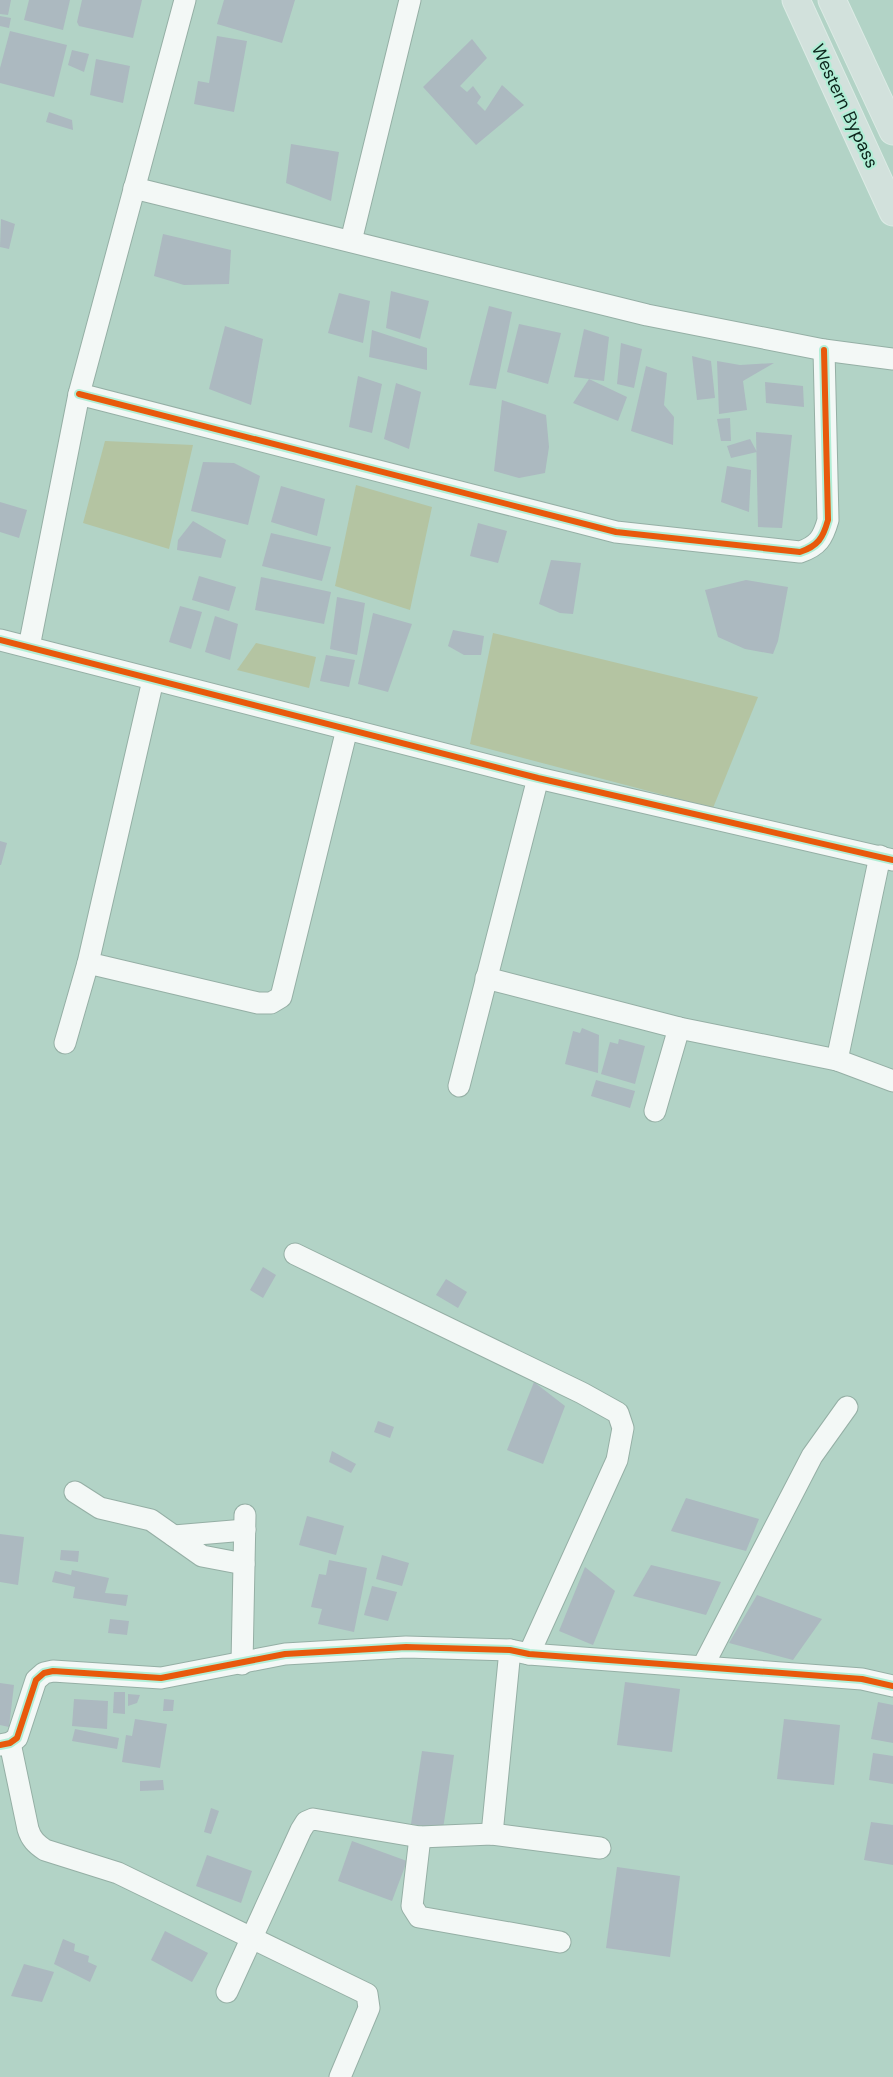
<svg xmlns="http://www.w3.org/2000/svg" width="893" height="2077" font-family="'DM Sans',sans-serif">
<rect width="100%" height="100%" fill="#b2d3c6"/>
<!-- green -->
<g fill="#b4c4a2">
<path d="M105 441 193 445 169 549 83 523Z"/>
<path d="M356 485 432 507 410 610 335 586Z"/>
<path d="M493 633 758 697 713 808 470 744Z"/>
<path d="M256 643 316 657 309 688 237 670Z"/>
</g>
<!-- building -->
<g fill="#acb9c0">
<path d="M0 0H11L8 15 0 14Z"/>
<path d="M29 0H70L63 30 24 20Z"/>
<path d="M82 0H142L133 38 79 26 77 22Z"/>
<path d="M224 0H295L282 43 217 24Z"/>
<path d="M0 16 11 18 9 28 0 26Z"/>
<path d="M10 31 67 45 54 97 0 83V68Z"/>
<path d="M217 36 247 41 234 112 194 104 198 81 209 83Z"/>
<path d="M472 39 487 58 460 86 467 92 473 86 481 97 477 103 485 111 502 85 524 105 476 145 423 87Z"/>
<path d="M72 50 89 54 84 72 68 65Z"/>
<path d="M96 59 130 66 123 103 90 95Z"/>
<path d="M49 112 72 120 73 130 46 122Z"/>
<path d="M291 144 339 152 331 201 286 183Z"/>
<path d="M1 219 15 224 9 249 0 247Z"/>
<path d="M163 234 231 250 229 284 184 285 154 276Z"/>
<path d="M391 291 429 301 420 339 386 328Z"/>
<path d="M339 293 370 301 363 343 328 333Z"/>
<path d="M489 306 512 312 496 389 469 385Z"/>
<path d="M519 324 561 333 548 384 507 372Z"/>
<path d="M225 326 263 339 251 405 209 389Z"/>
<path d="M584 329 609 337 604 381 574 377Z"/>
<path d="M372 330 427 348V370L369 357Z"/>
<path d="M621 343 642 349 634 388 617 384Z"/>
<path d="M692 356 711 361 715 398 697 400Z"/>
<path d="M717 361 740 365 774 363 743 381 747 410 719 414Z"/>
<path d="M646 366 667 373 664 405 674 417 673 445 631 431Z"/>
<path d="M358 376 382 384 372 433 349 427Z"/>
<path d="M589 379 627 397 618 421 573 403Z"/>
<path d="M765 382 803 386 804 407 766 403Z"/>
<path d="M396 383 421 392 409 449 384 439Z"/>
<path d="M502 400 546 415 549 447 545 473 519 478 494 471Z"/>
<path d="M730 418 731 441H721L717 419Z"/>
<path d="M756 432 792 435 782 528 758 527Z"/>
<path d="M750 439 757 452 731 458 727 446Z"/>
<path d="M203 462 234 463 260 476 248 525 191 511Z"/>
<path d="M727 466 751 470 749 512 721 502Z"/>
<path d="M281 486 325 499 317 536 271 522Z"/>
<path d="M0 502 27 510 19 538 0 532Z"/>
<path d="M193 521 226 540 221 558 177 550 178 540Z"/>
<path d="M478 523 507 531 498 563 470 556Z"/>
<path d="M271 533 331 547 322 581 262 566Z"/>
<path d="M551 560 581 563 573 614 560 613 539 604Z"/>
<path d="M199 576 236 587 229 611 192 600Z"/>
<path d="M261 577 331 592 324 624 255 610Z"/>
<path d="M746 580 788 587 778 641 773 654 745 649 718 637 705 590Z"/>
<path d="M337 597 365 603 357 655 330 649Z"/>
<path d="M180 606 202 612 191 649 169 642Z"/>
<path d="M373 613 412 624 388 692 358 684Z"/>
<path d="M215 616 238 624 230 660 205 652Z"/>
<path d="M453 630 484 636 481 655H464L448 646Z"/>
<path d="M326 655 355 660 349 687 320 681Z"/>
<path d="M0 841 7 843 1 865H0Z"/>
<path d="M582 1028 599 1035 598 1073 565 1064 573 1031 580 1033Z"/>
<path d="M619 1039 645 1046 635 1084 601 1074 610 1042 618 1044Z"/>
<path d="M596 1080 635 1091 630 1108 591 1096Z"/>
<path d="M263 1267 276 1275 263 1298 250 1290Z"/>
<path d="M446 1279 467 1292 458 1308 436 1295Z"/>
<path d="M534 1382 565 1406 543 1464 507 1450Z"/>
<path d="M378 1421 394 1427 390 1438 374 1432Z"/>
<path d="M332 1451 356 1464 351 1473 329 1462Z"/>
<path d="M686 1498 759 1519 746 1551 671 1531Z"/>
<path d="M307 1516 344 1526 336 1555 299 1545Z"/>
<path d="M0 1534 24 1537 18 1585 0 1582Z"/>
<path d="M61 1550 79 1551 78 1562 60 1560Z"/>
<path d="M382 1555 409 1563 402 1586 376 1579Z"/>
<path d="M329 1560 367 1568 354 1632 318 1624 322 1609 311 1607 319 1574 326 1575Z"/>
<path d="M651 1565 721 1582 706 1615 633 1596Z"/>
<path d="M585 1567 615 1591 593 1645 559 1631Z"/>
<path d="M72 1570 109 1578 105 1593 128 1595 126 1606 73 1598 75 1587 52 1582 55 1571 71 1575Z"/>
<path d="M372 1586 397 1592 388 1621 364 1615Z"/>
<path d="M757 1595 822 1619 793 1660 729 1643Z"/>
<path d="M110 1619 129 1621 127 1635 108 1633Z"/>
<path d="M625 1682 680 1689 672 1752 617 1745Z"/>
<path d="M0 1683 14 1685 9 1727 0 1725Z"/>
<path d="M114 1692H125V1714L113 1713Z"/>
<path d="M128 1694 140 1695 137 1703 128 1706Z"/>
<path d="M74 1699 108 1701 107 1729 72 1726Z"/>
<path d="M164 1699 174 1700 173 1711H163Z"/>
<path d="M878 1702 893 1705V1743L871 1739Z"/>
<path d="M135 1719 167 1724 160 1768 122 1762 126 1735 132 1736Z"/>
<path d="M784 1719 840 1725 834 1785 777 1779Z"/>
<path d="M75 1729 119 1738 117 1749 72 1741Z"/>
<path d="M422 1751 454 1755 443 1829 411 1824Z"/>
<path d="M873 1753 893 1756V1784L869 1780Z"/>
<path d="M163 1780 164 1790 140 1791V1781Z"/>
<path d="M211 1808 219 1811 211 1834 204 1832Z"/>
<path d="M871 1822 893 1825V1865L864 1860Z"/>
<path d="M352 1841 407 1861 392 1901 338 1881Z"/>
<path d="M207 1855 252 1871 241 1903 196 1886Z"/>
<path d="M617 1867 680 1876 670 1957 606 1948Z"/>
<path d="M165 1931 208 1953 192 1982 151 1960Z"/>
<path d="M63 1939 75 1944 74 1951 89 1956 88 1962 97 1966 90 1982 54 1964Z"/>
<path d="M24 1964 54 1972 42 2002 11 1996Z"/>
</g>
<g fill="none" stroke-linecap="round" stroke-linejoin="round">
<defs>
<g id="minor">
<path d="M134 188 647 315 824 350 893 359"/>
<path d="M351 241 410 0"/>
<path d="M79 394 616 532 800 552C818 546 823 538 828 520L824 350"/>
<path d="M0 640 538 778 893 860"/>
<path d="M29 647 79 394 185 0"/>
<path d="M153 680 88 963 258 1003H271L281 997 347 729"/>
<path d="M486 978 679 1028"/>
<path d="M65 1043 88 963"/>
<path d="M837 1060 880 856"/>
<path d="M459 1086 538 778"/>
<path d="M655 1111 679 1028 837 1060 893 1081"/>
<path d="M295 1254 582 1393 618 1413 623 1428 617 1460 529 1654"/>
<path d="M75 1492 100 1508 151 1520 202 1556 244 1564"/>
<path d="M174 1536 245 1530"/>
<path d="M242 1664 245 1515"/>
<path d="M703 1666 812 1456 847 1407"/>
<path d="M10 1743 28 1829C31 1839 36 1844 45 1850L118 1873 367 1994 369 2008 340 2077"/>
<path d="M0 1745 10 1743 17 1738 36 1680 44 1673 53 1671 161 1678 285 1654 406 1647 510 1650 529 1654 862 1679 893 1686"/>
<path d="M492 1834 510 1650"/>
<path d="M420 1837 412 1906 419 1917 560 1942"/>
<path d="M227 1992 301 1830 306 1822 313 1819 420 1837 492 1834 600 1848"/>
</g>
<g id="major">
<path d="M796 0 893 212"/>
<path d="M832 0 893 131"/>
</g>
</defs>
<!-- minor casing -->
<use href="#minor" stroke="#95afa5" stroke-width="23"/>
<!-- major casing -->
<use href="#major" stroke="#dcebe5" stroke-width="29"/>
<!-- minor -->
<use href="#minor" stroke="#f3f8f6" stroke-width="21"/>
<!-- major -->
<use href="#major" stroke="#d2e1dc" stroke-width="27"/>
<defs>
<g id="cycleway">
<path d="M79 394 616 532 800 552C818 546 823 538 828 520L824 350"/>
<path d="M0 640 538 778 893 860"/>
<path d="M0 1745 10 1743 17 1738 36 1680 44 1673 53 1671 161 1678 285 1654 406 1647 510 1650 529 1654 862 1679 893 1686"/>
</g>
</defs>
<!-- cycleway casing -->
<use href="#cycleway" stroke="#b1eed6" stroke-width="10"/>
<!-- cycleway -->
<use href="#cycleway" stroke="#e8590c" stroke-width="6"/>
</g>
<g text-anchor="middle" dominant-baseline="central" stroke-width="4.5" stroke-linejoin="round" paint-order="stroke">
<!-- street labels -->
<g font-size="18" fill="#0c251c" stroke="#b1eed6">
<text transform="translate(845 106) rotate(65)">Western Bypass</text>
</g>
</g>
</svg>
